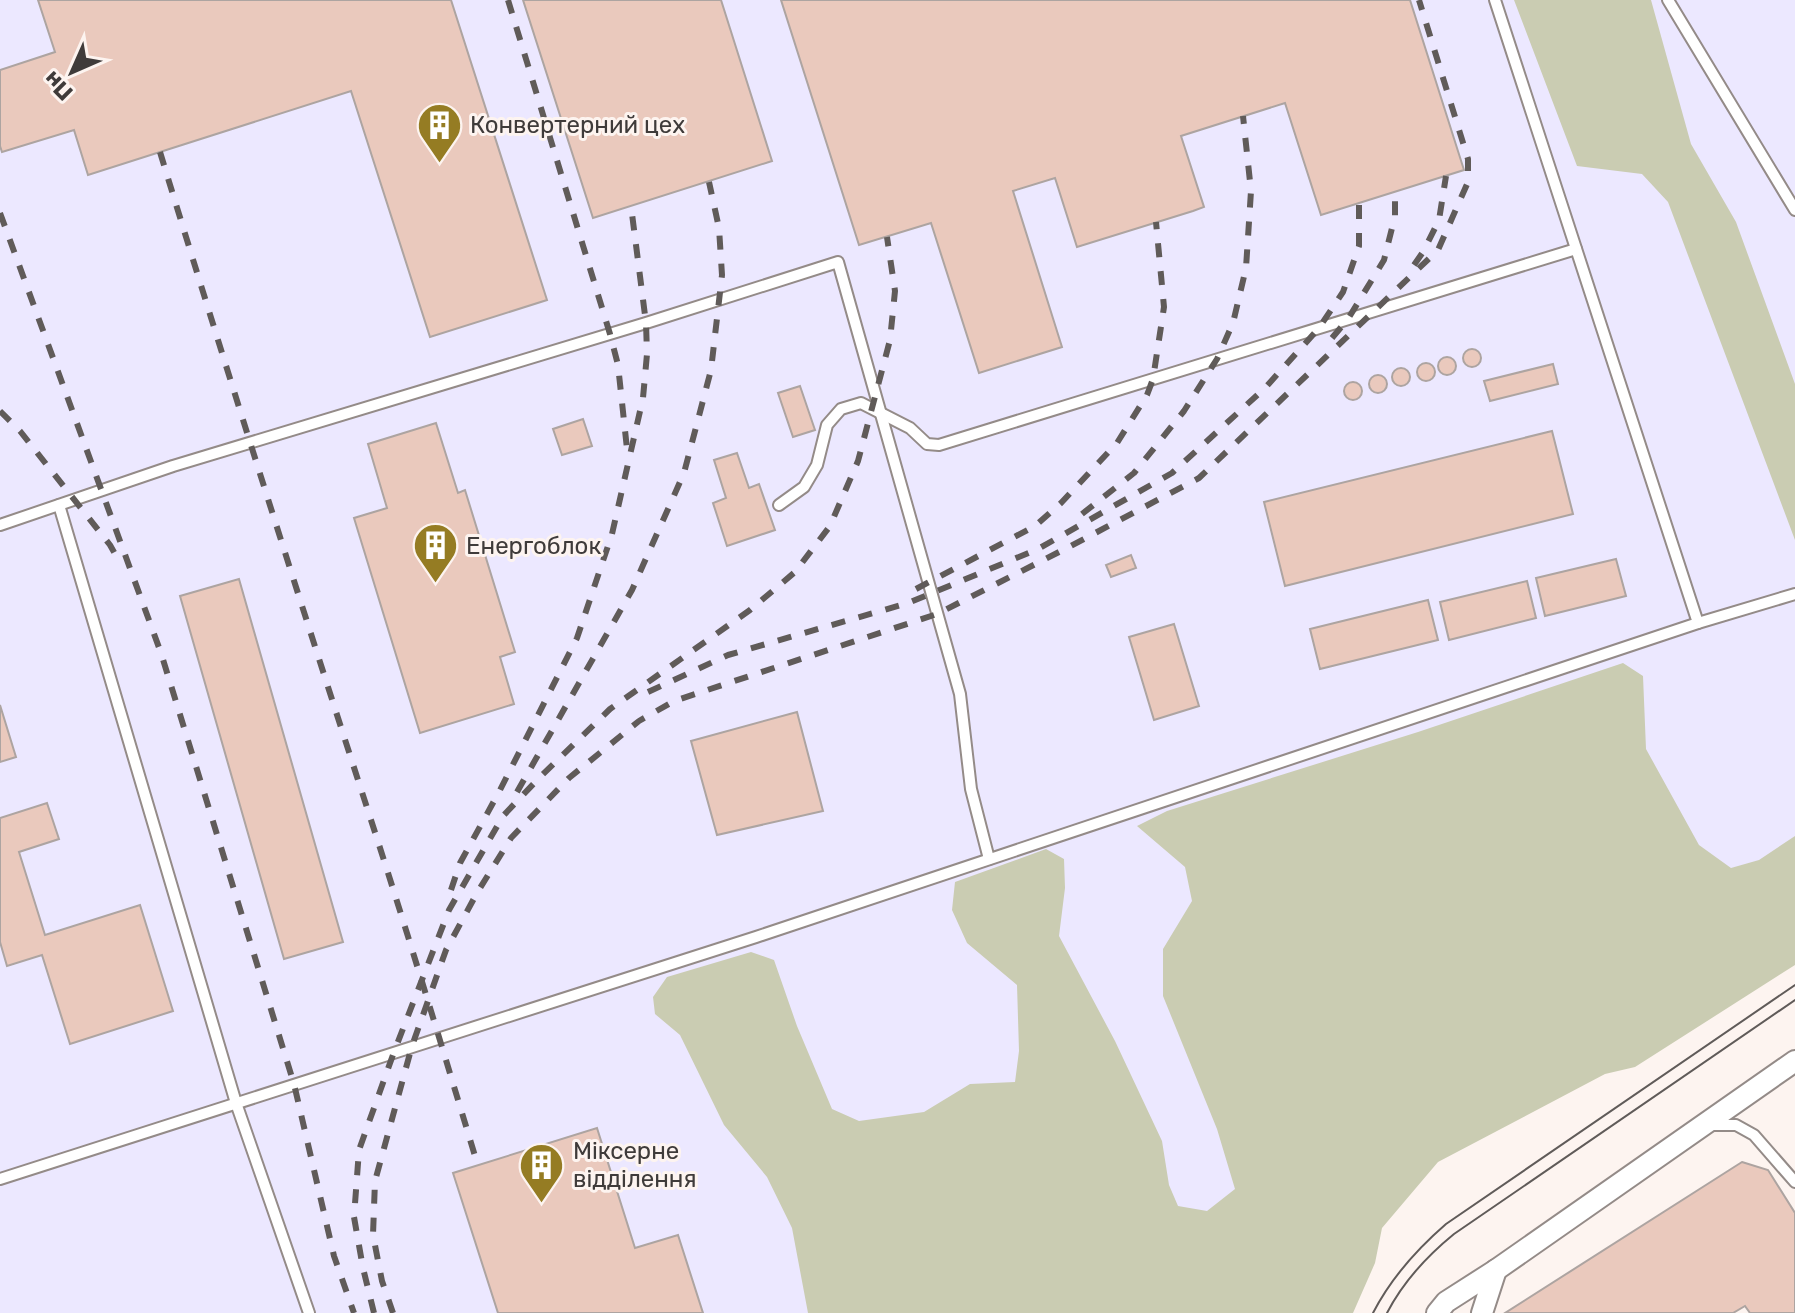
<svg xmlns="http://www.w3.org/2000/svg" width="1795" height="1313" font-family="Rubik,sans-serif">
<rect width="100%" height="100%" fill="#fdf4f0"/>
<!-- industrial -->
<path fill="#ece8ff" d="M0 0H1795V884L1134 1313H0Z"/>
<!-- green -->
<g fill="#caccb2">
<path d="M1514 0H1651L1691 144 1736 222 1795 384V540L1668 202 1642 174 1577 166Z"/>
<path d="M1623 663 1643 676 1646 749 1699 845 1731 868 1759 860 1795 836V965L1635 1067 1605 1074 1438 1162 1382 1228 1375 1263 1353 1313H808L792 1228 767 1177 724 1125 680 1035 655 1014 653 997 667 977 751 952 774 960 797 1026 832 1109 859 1121 924 1112 970 1084 1015 1082 1019 1051 1017 985 967 943 952 910 955 882 1046 849 1064 859 1065 888 1059 936 1115 1041 1162 1141 1169 1185 1178 1206 1207 1211 1235 1189 1217 1129 1163 996V949L1192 901 1185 867 1137 826 1167 811 1418 732Z"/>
</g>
<!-- building -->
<g fill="#eac9bd" stroke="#ada4a1" stroke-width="2">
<path d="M38 0H451L547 300 430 337 351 91 88 175 74 130 2 152 0 146V70L55 52Z"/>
<path d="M523 0H721L772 161 593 218Z"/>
<path d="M781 0H1410L1464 170 1321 215 1285 103 1181 136 1204 207 1193 211 1077 247 1055 178 1013 191 1062 347 979 373 931 223 859 245Z"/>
<circle cx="1472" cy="358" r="9"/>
<circle cx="1447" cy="366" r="9"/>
<circle cx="1426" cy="372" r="9"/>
<path d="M1553 364 1558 384 1490 401 1484 381Z"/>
<circle cx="1401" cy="377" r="9"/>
<circle cx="1378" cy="384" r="9"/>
<circle cx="1353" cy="391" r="9"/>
<path d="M800 386 815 430 793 437 778 393Z"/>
<path d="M583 419 592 446 562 455 553 429Z"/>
<path d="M436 423 458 493 465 490 515 652 500 657 514 704 420 733 354 518 387 508 368 444Z"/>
<path d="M1552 431 1573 514 1285 586 1264 502Z"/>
<path d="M737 453 749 488 759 484 775 530 727 546 713 503 726 498 714 460Z"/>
<path d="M1131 555 1136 568 1111 577 1106 565Z"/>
<path d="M1616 559 1626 596 1545 616 1536 578Z"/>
<path d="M239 579 343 942 284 959 180 596Z"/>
<path d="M1527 581 1536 618 1449 640 1440 602Z"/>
<path d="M1428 600 1438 640 1320 669 1310 629Z"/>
<path d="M1174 624 1199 706 1154 720 1129 637Z"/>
<path d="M0 705 16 757 0 762Z"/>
<path d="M797 712 823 811 717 835 691 741Z"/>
<path d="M47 803 59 839 19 852 45 935 140 905 173 1011 70 1044 42 955 7 966 0 942V818Z"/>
<path d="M597 1128 635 1248 678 1235 703 1313H498L453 1173Z"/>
<path d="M1742 1162 1768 1170 1795 1213V1313H1750L1745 1306 1733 1313H1505Z"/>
</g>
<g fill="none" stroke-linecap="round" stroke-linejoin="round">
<defs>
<g id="lane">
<path d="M1668 0 1795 210"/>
<path d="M59 505 236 1103 309 1313"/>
<path d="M779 505 804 487 817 465 827 425 841 409 861 403 910 428 927 444 939 445 1576 249"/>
<path d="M0 525 173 466 646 323 838 262 960 694 971 789 989 859"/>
<path d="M1698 623 1795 594"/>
<path d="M1709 1125H1736L1754 1135 1795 1182"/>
<path d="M0 1179 756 937 1698 623 1495 0"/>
</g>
<g id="street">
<path d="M1437 1313 1446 1302 1496 1270 1795 1061"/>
<path d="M1482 1313 1496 1270"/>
</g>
</defs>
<!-- lane casing -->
<use href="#lane" stroke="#948b88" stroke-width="14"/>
<!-- street casing -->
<use href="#street" stroke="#948b88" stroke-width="24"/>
<!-- lane -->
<use href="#lane" stroke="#fff" stroke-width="10"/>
<!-- street -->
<use href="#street" stroke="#fff" stroke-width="20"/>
<!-- tram -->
<g stroke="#605b59" stroke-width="2">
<path d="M1373 1313C1391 1278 1416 1250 1446 1224L1795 985"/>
<path d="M1387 1313C1403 1282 1427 1256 1454 1234L1795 1000"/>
</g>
<!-- rail -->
<g stroke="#605b59" stroke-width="6" stroke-dasharray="14 14" stroke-linecap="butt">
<path d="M508 0 610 334 618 365 627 449"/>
<path d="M160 152C228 375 299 598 371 820 408 934 443 1050 478 1166"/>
<path d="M0 213 161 653 294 1084 334 1256 354 1313"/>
<path d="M1414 265 1423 252 1439 220 1446 176"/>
<path d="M1332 338 1348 319 1384 260 1395 216V192"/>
<path d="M0 411 20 431 110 545 119 561"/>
<path d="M1082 514 1134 473 1184 411 1217 359 1233 323 1246 268 1251 191 1243 116"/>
<path d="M916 589 1035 526 1061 503 1117 443 1147 395 1153 379 1164 307 1156 222"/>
<path d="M648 692 728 655 908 603 1038 549 1172 473 1265 388 1319 328 1343 292 1359 246V203"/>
<path d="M517 792 632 590 684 473 711 370 722 275 719 228 709 182"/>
<path d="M451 890 460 863 499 792 577 638 612 534 643 398 647 354 646 323 631 206"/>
<path d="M374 1313 363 1268 354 1217 359 1150 394 1052 449 910 503 816 539 778 610 709 750 610 795 572 830 526 858 461 890 340 895 291 887 237"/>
<path d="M393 1313 382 1281 373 1235 375 1181 412 1046 446 950 477 893 511 838 569 778 639 721 674 701 937 614 1065 549 1199 478 1438 250 1468 182V159L1419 0"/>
</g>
</g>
<!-- icons -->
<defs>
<symbol id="building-pin" viewBox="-11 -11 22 30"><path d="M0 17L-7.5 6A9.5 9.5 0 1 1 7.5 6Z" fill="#957c23" stroke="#fdf4f0"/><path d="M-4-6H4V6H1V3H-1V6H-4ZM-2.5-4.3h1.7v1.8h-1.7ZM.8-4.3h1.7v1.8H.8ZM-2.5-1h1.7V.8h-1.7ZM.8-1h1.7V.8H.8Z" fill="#fff"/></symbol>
</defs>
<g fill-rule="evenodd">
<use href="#building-pin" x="414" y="100" width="51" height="69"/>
<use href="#building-pin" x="410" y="520" width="51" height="69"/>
<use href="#building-pin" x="516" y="1140" width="51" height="69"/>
</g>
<g text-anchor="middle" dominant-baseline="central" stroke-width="6" stroke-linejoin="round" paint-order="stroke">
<!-- poi labels -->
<g font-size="24" fill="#3f3b3a" stroke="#fdf4f0" text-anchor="start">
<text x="470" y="125">Конвертерний цех</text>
<text x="466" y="546">Енергоблок</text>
<text x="573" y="1151">Міксерне<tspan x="573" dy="28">відділення</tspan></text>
</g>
</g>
<!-- north arrow -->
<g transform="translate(72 72) rotate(225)" stroke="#fdf4f0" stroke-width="6" paint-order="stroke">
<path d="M0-6L14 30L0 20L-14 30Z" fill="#3f3b3a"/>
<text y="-12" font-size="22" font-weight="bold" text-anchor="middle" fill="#3f3b3a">Пн</text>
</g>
</svg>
